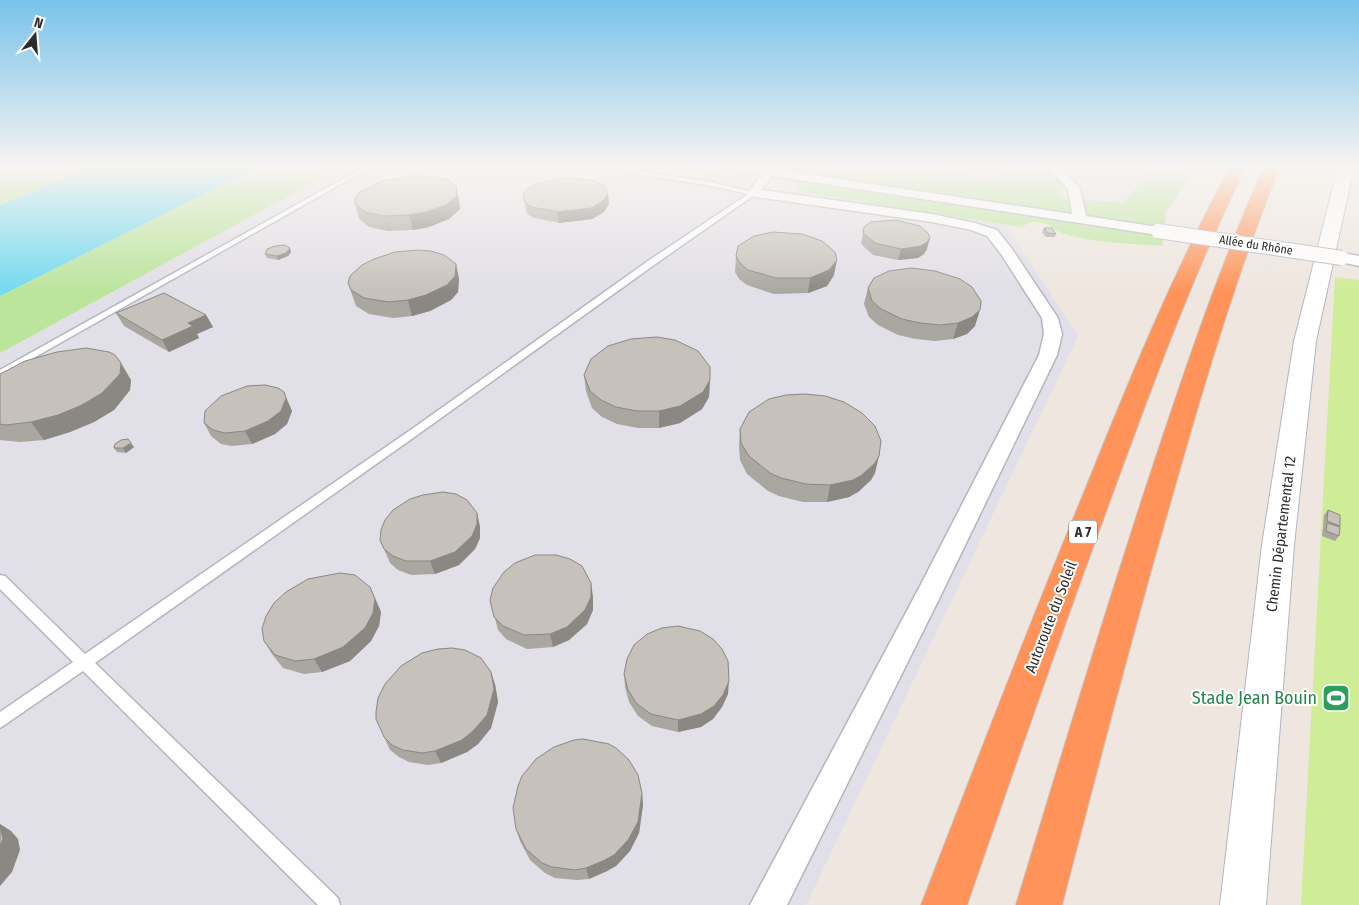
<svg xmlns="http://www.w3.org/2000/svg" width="1359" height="905" font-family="'Fira Sans Condensed',sans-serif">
<rect width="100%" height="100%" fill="#eee6df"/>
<!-- industrial -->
<path fill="#e1dfe7" d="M342 167H1153L1123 203 1005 223 1078 336 806 905H0V353Z"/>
<!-- green -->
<g fill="#bae59b">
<path d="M0 167H172L0 242Z"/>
<path d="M258 167H342L0 353V296Z"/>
<path d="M639 167H734L724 177H707Z"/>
<path d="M782 167H916L924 170 989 178 997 176 999 167H1050L1060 176 1064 188 1059 198 1123 203 1153 167H1197L1166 212 1162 246C1138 244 1060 242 1048 224L1032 222 1020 227 802 192 794 188 801 174 779 171Z"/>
</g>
<!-- pitch -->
<path fill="#cfec97" d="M1335 277 1359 280V905H1301Z"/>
<!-- water -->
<path fill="#72d9f0" d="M95 167H258L0 296V205Z"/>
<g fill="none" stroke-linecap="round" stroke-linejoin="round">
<defs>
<g id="service">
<path d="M364 167H371L0 377V370Z"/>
<path d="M595 167H608L706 181 757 193 654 265 420 433 95 663 338 898 340 905H318L83 671 0 728V712L73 662 0 589V575L5 576 85 654 412 429 648 261 748 194 706 185Z"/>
</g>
<g id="minor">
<path d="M731 167H758L1072 214 1068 189 1047 167H1059L1080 188 1086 216 1158 227 1163 228 1165 231 1163 234 1158 235 772 176 762 190 932 214 975 223 997 230 1012 249 1058 318 1062 334 1057 355 940 597 787 905H750L918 590 1039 355 1044 334 1042 318 1001 254 987 236 971 230 932 222 749 196 748 193 761 174 737 171Z"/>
<path d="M1342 253 1359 256V266L1337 261 1334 258 1337 255Z"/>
</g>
<path id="secondary" d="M1338 167H1354L1316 341 1294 545 1266 905H1220L1262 545 1294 341Z"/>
<g id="motorway">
<path d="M1230 167H1246C1194 271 1154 381 1114 490 1063 628 1015 766 967 905H921C975 766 1028 627 1085 490 1129 380 1174 271 1230 167Z"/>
<path d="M1264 167H1280C1237 272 1205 381 1174 490 1134 628 1098 766 1062 905H1016C1058 766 1100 628 1145 490 1181 381 1217 272 1264 167Z"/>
</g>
</defs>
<!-- service casing -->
<use href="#service" stroke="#b2b6c0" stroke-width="3"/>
<!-- minor casing -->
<use href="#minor" stroke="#b2b6c0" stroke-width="3"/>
<!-- secondary casing -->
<use href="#secondary" stroke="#b2b6c0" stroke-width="2"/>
<!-- motorway casing -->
<use href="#motorway" stroke="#c8c8c8" stroke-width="2"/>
<!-- service -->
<use href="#service" fill="#fff" fill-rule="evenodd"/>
<!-- minor -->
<use href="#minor" fill="#fff" fill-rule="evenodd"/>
<!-- secondary -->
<use href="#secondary" fill="#fff" fill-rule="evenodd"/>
<!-- motorway -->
<use href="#motorway" fill="#ff9359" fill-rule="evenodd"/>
<defs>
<path id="minor-bridge" d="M1158 231 1342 258"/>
</defs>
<!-- minor-bridge casing -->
<use href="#minor-bridge" stroke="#b2b6c0" stroke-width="16" stroke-linecap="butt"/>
<!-- minor-bridge -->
<use href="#minor-bridge" stroke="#fff" stroke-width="14"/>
</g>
<!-- wall -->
<g fill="#aaa6a0">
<path d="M456 186 459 200 460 209 449 219 429 227 413 230 388 231 369 227 359 219 355 204Z"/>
<path d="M523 194H608L609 204 604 212 592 219 559 223 534 218 527 214Z"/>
<path d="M864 227 927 249 924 254 918 258 898 260 873 255 861 244Z"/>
<path d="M1044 228 1056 234 1055 237H1046L1042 232Z"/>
<path d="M290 248 291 252 288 256 278 260 267 258 265 254Z"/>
<path d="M736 256 834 275 827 286 808 293 774 294 747 285 739 279 735 272Z"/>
<path d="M456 264 459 279 458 292 451 300 430 311 412 316 393 318 369 314 356 306 348 283Z"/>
<path d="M868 288 975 326 967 334 953 339 935 341 916 339 898 335 878 325 869 317 864 304Z"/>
<path d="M116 313 206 315 213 327 197 334 199 338 169 352 124 326Z"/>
<path d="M710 367 709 397 702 409 680 423 659 428H638L617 424 602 417 592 408 586 391 584 375Z"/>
<path d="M0 374 131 380 130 390 114 410 94 422 70 432 44 440 20 442 0 440Z"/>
<path d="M284 392 292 411 287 424 275 434 252 444 232 446 221 444 211 436 204 423Z"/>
<path d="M740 429 875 473 871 480 858 492 849 497 827 502H803L779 496 768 491 747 474 740 460 739 447Z"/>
<path d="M134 447 126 453 117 452 114 448Z"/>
<path d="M1328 510 1340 526 1339 527V536L1335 541 1322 536 1323 527 1324 526H1323L1324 515Z"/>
<path d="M477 513 480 527V538L475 549 459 565 435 574 411 575 398 570 390 563 380 540Z"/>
<path d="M593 597V610L587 624 569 640 553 647 527 649 506 639 498 630 490 600Z"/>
<path d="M376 600 381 612 379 626 371 641 350 661 322 672 304 674 283 668 272 654 264 641Z"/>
<path d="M624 674 728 694 722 707 713 719 701 727 678 732 652 726 638 716 629 702 625 687Z"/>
<path d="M495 684 498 702 491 728 478 744 467 752 441 763 428 765 409 762 399 757 390 750 384 737Z"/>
<path d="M642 793 643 805 639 833 630 851 616 866 607 871 589 879 577 880 555 878 545 873 530 860 520 841 516 829Z"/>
</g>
<!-- shaded-wall -->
<g fill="#8b8782">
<path d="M456 186 459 200 460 209 449 219 429 227 413 230 409 215Z"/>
<path d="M608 194 609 204 604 212 592 219 559 223 557 212Z"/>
<path d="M930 238 927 249 924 254 918 258 898 260 901 249Z"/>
<path d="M290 248 291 252 288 256 278 260 277 256Z"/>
<path d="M837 260 834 275 827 286 808 293 810 278Z"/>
<path d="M456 264 459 279 458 292 451 300 430 311 412 316 408 300Z"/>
<path d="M980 310 975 326 967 334 953 339 958 323Z"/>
<path d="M206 315 213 327 197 334 199 338 169 352 162 340 188 323Z"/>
<path d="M121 363 131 380 130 390 114 410 94 422 70 432 44 440 31 422Z"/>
<path d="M710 380 709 397 702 409 680 423 659 428V411Z"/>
<path d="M286 398 292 411 287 424 275 434 252 444 245 431Z"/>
<path d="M131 443 134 447 126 453 123 448Z"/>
<path d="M879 456 875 473 871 480 858 492 849 497 827 502 830 485Z"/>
<path d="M477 513 480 527V538L475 549 459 565 435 574 430 561Z"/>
<path d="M591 583 593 597V610L587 624 569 640 553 647 550 634Z"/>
<path d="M370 587 381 612 379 626 371 641 350 661 322 672 314 659Z"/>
<path d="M491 672 495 684 498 702 491 728 478 744 467 752 441 763 435 751Z"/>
<path d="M729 681 728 694 722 707 713 719 701 727 678 732V720Z"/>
<path d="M642 793 643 805 639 833 630 851 616 866 607 871 589 879 586 868Z"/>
<path d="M0 824 11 831 18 839 20 850 12 872 0 886Z"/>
</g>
<!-- building -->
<g fill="#c6c1ba" stroke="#8b8782">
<path d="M413 176 434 177 446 179 456 186 457 195 446 205 426 212 409 215 384 216 365 212 355 204V198L360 192 382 181Z"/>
<path d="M567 177 595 181 605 186 608 194 603 201 591 208 557 212 532 207 525 203 523 194 527 189 536 184Z"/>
<path d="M896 220 920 226 928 233 930 238 927 242 921 246 901 249 875 243 863 233 864 227 871 222Z"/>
<path d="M1044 228H1052L1056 234 1048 233Z"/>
<path d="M773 232 802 234 822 241 835 252 837 260 829 270 810 278H776L748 270 740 263 736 256 738 246 754 236Z"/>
<path d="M285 245 290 248 286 253 277 256 265 254 267 249 275 246Z"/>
<path d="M418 250 431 251 444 255 456 264 455 276 447 285 426 295 408 300 389 302 364 298 351 290 348 283 350 276 362 265 374 259 395 252Z"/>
<path d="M911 268 935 271 960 279 972 287 981 301 980 310 972 317 958 323 940 325 920 323 902 319 881 309 872 301 868 288 874 278 889 271Z"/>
<path d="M164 293 206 315 188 323 193 326 162 340 116 313Z"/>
<path d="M657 337 675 340 698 351 710 367V380L703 392 680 406 659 411H637L616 407 601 400 590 391 584 375 591 359 608 346 631 339Z"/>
<path d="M86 348 109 352 115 355 121 363 120 374 102 393 82 405 58 415 31 422 6 425 0 424V374L25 361 57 352Z"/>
<path d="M265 385 278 388 284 392 286 398 281 411 268 421 245 431 225 433 213 430 204 423 205 411 221 396 247 386Z"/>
<path d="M805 394 825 396 844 402 862 413 875 426 881 441 879 456 875 463 862 475 853 480 830 485 806 484 781 478 770 473 749 456 741 443 740 429 749 412 769 399 786 395Z"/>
<path d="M128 439 131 443 123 448H114L115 444 121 440Z"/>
<path d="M443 492 456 494 467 500 477 513V524L472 536 455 552 430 561H406L393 556 384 549 380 540 381 530 385 520 393 510 410 499 423 495Z"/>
<path d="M1328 510 1340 515V526L1327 521Z"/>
<path d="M1327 523 1340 527 1339 536 1326 531Z"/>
<path d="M535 555H556L570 559 582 566 591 583V597L585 610 567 627 550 634 524 635 503 626 494 617 490 600 493 588 504 572 515 563Z"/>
<path d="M340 573 355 575 370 587 375 599 373 613 365 628 343 647 314 659 295 661 275 655 264 641 262 629 266 616 274 603 286 592 308 579Z"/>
<path d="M678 626 700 631 713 639 722 649 728 661 729 681 723 695 714 706 701 714 678 720 651 714 637 704 628 690 624 674 627 659 634 645 647 634 662 628Z"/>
<path d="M452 648 465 650 481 658 491 672 494 689 487 715 473 731 462 740 435 751 422 753 403 750 392 745 384 737 376 719V712L378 698 385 684 401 666 422 653 438 649Z"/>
<path d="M583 739 609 744 616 748 629 760 638 775 642 793 638 822 628 840 614 855 605 860 586 868 575 870 552 867 542 863 526 849 516 829 513 808 518 786 522 776 536 759 554 747 574 740Z"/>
<path d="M0 827 3 839 0 846Z"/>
</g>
<!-- sky -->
<linearGradient id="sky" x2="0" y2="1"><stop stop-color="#79c3eb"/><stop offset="0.57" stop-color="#f7f4f1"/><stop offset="1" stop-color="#f7f4f1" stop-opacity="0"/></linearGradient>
<rect width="1359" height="293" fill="url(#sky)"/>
<!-- icons -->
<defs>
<symbol id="stadium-square" viewBox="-11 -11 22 22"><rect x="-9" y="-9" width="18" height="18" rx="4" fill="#2e9e5b" stroke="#fff"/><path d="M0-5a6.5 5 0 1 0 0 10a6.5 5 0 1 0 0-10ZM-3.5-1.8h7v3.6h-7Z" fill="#fff"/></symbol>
</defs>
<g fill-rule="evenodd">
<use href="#stadium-square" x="1320" y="682" width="32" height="32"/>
</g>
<g text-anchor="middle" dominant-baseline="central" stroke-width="4" stroke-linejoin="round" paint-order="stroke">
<!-- far-street labels -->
<g font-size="12" fill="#2c2c2c" stroke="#fff">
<text transform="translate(1256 245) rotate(9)">Allée du Rhône</text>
</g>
<!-- shield labels -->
<rect fill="#fff" stroke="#6b6b6b" stroke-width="1" x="1069" y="520.5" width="28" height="23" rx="4"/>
<g font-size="14" font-weight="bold" fill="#2c2c2c">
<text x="1083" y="532">A 7</text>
</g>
<!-- street labels -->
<g font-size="15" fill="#2c2c2c" stroke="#fff">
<text transform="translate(1281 534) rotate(-83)">Chemin Départemental 12</text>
<text transform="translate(1051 617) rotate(-69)">Autoroute du Soleil</text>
</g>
<!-- near-leisure labels -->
<g font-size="18" fill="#27864d" stroke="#fff" text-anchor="end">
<text x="1317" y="698">Stade Jean Bouin</text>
</g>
</g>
<!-- north arrow -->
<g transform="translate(35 35) rotate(17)" stroke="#ffffff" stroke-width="4" paint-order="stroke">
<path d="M0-4L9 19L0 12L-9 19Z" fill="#2c2c2c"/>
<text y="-8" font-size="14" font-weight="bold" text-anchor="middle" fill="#2c2c2c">N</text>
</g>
</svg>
